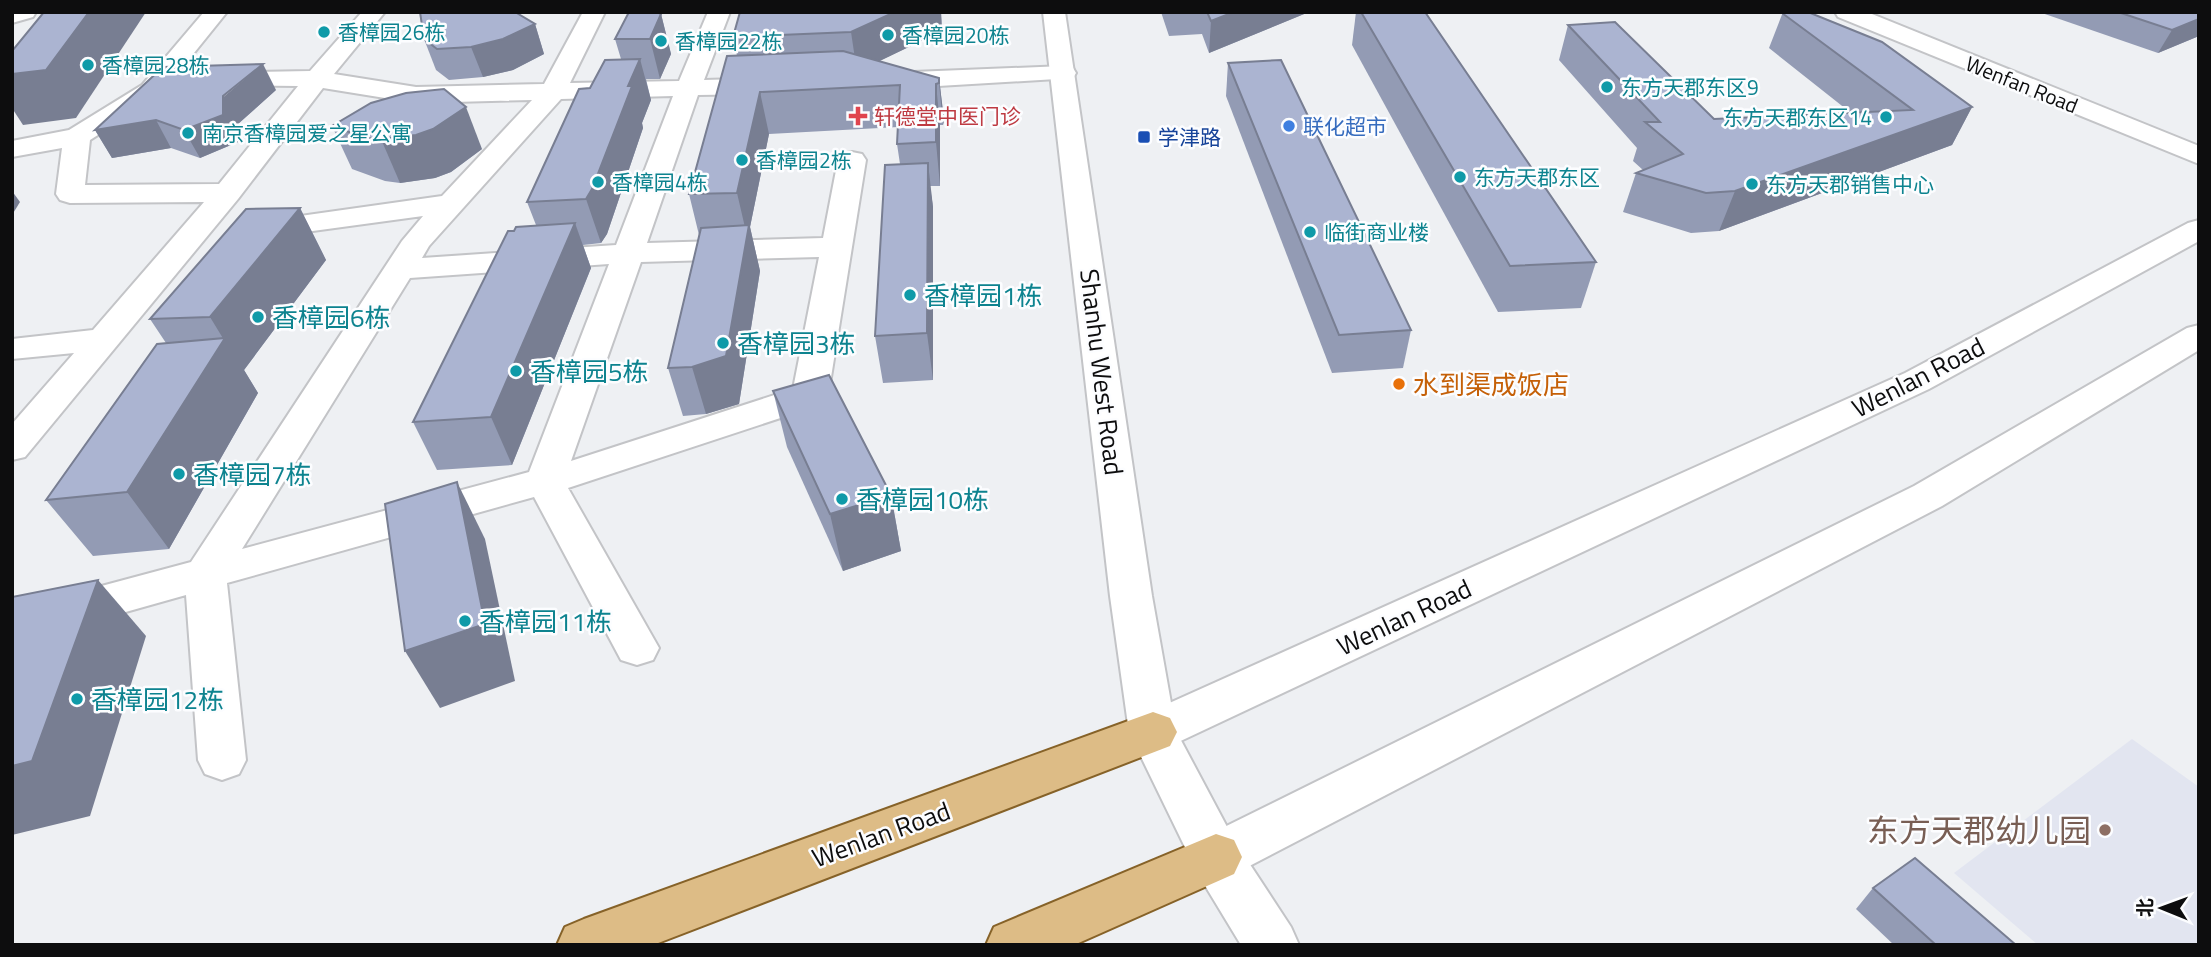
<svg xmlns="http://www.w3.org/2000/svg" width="2211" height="957" font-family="'Titillium Web','Noto Sans SC',sans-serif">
<rect width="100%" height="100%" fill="#eef0f3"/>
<!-- built -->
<path fill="#e2e5f0" d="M2132 739 2199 787V945H2038L1954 873Z"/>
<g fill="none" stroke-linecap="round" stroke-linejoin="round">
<defs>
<g id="minor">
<path d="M12 12H36L33 17 12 23Z"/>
<path d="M204 12H227L169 84 171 86 167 91 90 140 85 185 219 184 298 86 217 85 208 83 205 78 208 73 310 71 362 12H385L334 74 416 87 544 84 583 12H605L570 83 679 81 708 12H730L704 80 772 78 781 81 785 86 781 91 772 94 698 95 647 243 823 238 838 160 842 154 852 152 862 154 866 160 828 396 823 404 568 488 659 648 653 660 637 665 621 660 534 497 227 583 246 760 239 774 222 780 205 774 198 760 186 595 12 644V610L191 562 402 241 423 216 254 239 243 236 239 230 243 224 442 196 532 100 416 103 323 88 238 199 25 457 12 460V424L74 353 12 359V339L93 330 204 202 70 203 60 200 56 194 62 148 12 157V141L69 130 142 85ZM673 96 616 245 422 258 429 246 561 99ZM819 257 793 389 571 461 641 262ZM609 264 529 472 242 549 410 278Z"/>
<path d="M1835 12H1867L2199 146V164L1838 17Z"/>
<path d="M1064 66 1073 68 1076 73 1073 78 888 89 879 86 875 81 879 76 888 73Z"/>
</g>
<path id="tertiary" d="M1043 12H1065L1152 596 1176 731 1234 840 1291 927 1299 945H1241L1198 874 1129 732 1110 596Z"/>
<g id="secondary">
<path d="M2199 220V241L1929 389 1170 746 1153 752 1136 746 1129 732 1136 718 1905 373 2188 223Z"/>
<path d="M2199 325V350L1942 506 1234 874 1216 880 1198 874 1190 857 1198 840 1914 486 2187 328Z"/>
</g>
<g id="primary">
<path d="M1153 712 1170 718 1177 732 1170 746 653 945H557L565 927 584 919Z"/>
<path d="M1216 834 1234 840 1242 857 1234 874 1074 945H986L994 927Z"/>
</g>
</defs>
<!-- minor casing -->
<use href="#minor" stroke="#c3c4c7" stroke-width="4"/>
<!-- tertiary casing -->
<use href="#tertiary" stroke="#c3c4c7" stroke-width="4"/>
<!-- secondary casing -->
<use href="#secondary" stroke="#c3c4c7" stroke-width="4"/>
<!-- primary casing -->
<use href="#primary" stroke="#866228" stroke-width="4"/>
<!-- minor -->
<use href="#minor" fill="#fff" fill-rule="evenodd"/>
<!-- tertiary -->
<use href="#tertiary" fill="#fff" fill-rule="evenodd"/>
<!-- secondary -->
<use href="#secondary" fill="#fff" fill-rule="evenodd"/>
<!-- primary -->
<use href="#primary" fill="#ddbc86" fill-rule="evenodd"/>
</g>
<!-- wall -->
<g fill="#939bb4">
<path d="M740 12H941L942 31 879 61 939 78 944 120 943 125H940V186H930L933 207V380L883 383 875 336 900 164 897 144 898 127 769 134 750 227 760 271 739 404 706 414 683 416 668 368 699 235 689 194 737 56 733 37Z"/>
<path d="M1161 12H1309L1209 53 1202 34 1169 36Z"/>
<path d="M1356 12H1425L1596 262 1581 308 1498 312 1352 45Z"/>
<path d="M1783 12 1972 107 1952 145 1719 231 1691 233 1623 212 1636 173 1643 170 1633 161 1637 148 1559 60 1568 25 1714 119 1851 113 1769 48Z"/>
<path d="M2039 12H2199V36L2158 53Z"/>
<path d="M661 14 671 54 660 79H646L651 100 642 123 643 128 607 234 601 243 583 245 591 268 512 465 437 470 413 422 514 231 536 225 527 202 590 88 621 59 615 39Z"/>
<path d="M535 24 544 54 513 70 483 77 449 80 436 70 424 39Z"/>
<path d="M1228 63 1411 330 1403 368 1332 373 1226 96Z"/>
<path d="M276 90 238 124V142L200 158 171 148 112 158 95 130Z"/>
<path d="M332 126 482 149 451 172 435 178 400 183 385 181 352 169Z"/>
<path d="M300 208 326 260 244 370 258 393 169 549 93 556 46 500 166 343 150 319Z"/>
<path d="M773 391 891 495 901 551 843 571 787 447Z"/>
<path d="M1873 888 2016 945H1894L1856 909Z"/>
</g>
<!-- shaded-wall -->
<g fill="#787e92">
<path d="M89 12H146L76 118 23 125 12 108V74Z"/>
<path d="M895 12H941L942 31 857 72 851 32Z"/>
<path d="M1234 12H1309L1209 53 1211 21Z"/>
<path d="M661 14 671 54 660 79 650 39Z"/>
<path d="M2199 19V36L2158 53 2172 30Z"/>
<path d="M535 24 544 54 513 70 483 77 471 47Z"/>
<path d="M640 59 651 100 642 123 643 128 607 234 601 243 586 199 628 86Z"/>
<path d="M263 64 276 90 238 124V142L200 158 184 130Z"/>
<path d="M939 78 944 120 943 125 939 83Z"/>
<path d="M936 84 940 125V186L936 142Z"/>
<path d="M760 92 769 134 750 227 760 271 739 404 706 414 692 367 747 236 737 193Z"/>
<path d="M466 107 482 149 451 172 435 178 400 183 381 139Z"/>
<path d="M1972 107 1952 145 1719 231 1735 191Z"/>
<path d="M156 120 171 148 112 158 95 130Z"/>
<path d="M928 163 933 207V380L927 333Z"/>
<path d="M12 191 20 202 12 215Z"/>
<path d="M300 208 326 260 244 370 258 393 169 549 127 492 224 340 210 317Z"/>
<path d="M575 223 591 268 512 465 491 417Z"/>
<path d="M457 482 485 539 515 681 440 708 405 651Z"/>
<path d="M891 495 901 551 843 571 830 514Z"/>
<path d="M98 580 146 636 90 816 12 835V766Z"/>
</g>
<!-- building -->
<g fill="#abb4d1" stroke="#787e92" stroke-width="2">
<path d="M44 12H89L46 70 12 74V51Z"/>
<path d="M420 12H515L535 24 503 39 471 47 437 49 424 39Z"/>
<path d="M629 12H657L661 14 650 39H615Z"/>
<path d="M740 12H895L851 32 733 37Z"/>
<path d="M1207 12H1234L1211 21Z"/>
<path d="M1361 12H1425L1596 262 1510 266Z"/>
<path d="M1783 12H1808L1882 42 1972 107 1735 191 1706 193 1636 173 1683 154 1645 122H1660L1568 25 1615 22 1714 119 1913 110 1782 13Z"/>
<path d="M2118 12H2199V19L2172 30Z"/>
<path d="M843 51 939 78V83L936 84V142L897 144 900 85 760 92 737 193 689 194 727 56Z"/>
<path d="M640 59 628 86H632L592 189 586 199 527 202 579 89 590 88 605 60Z"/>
<path d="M1281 60 1411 330 1339 335 1228 63Z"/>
<path d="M263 64 223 96V115L184 130 156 120 95 130 163 67Z"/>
<path d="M444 89 466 107 433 129 416 135 381 139 366 138 332 126 371 103 406 93Z"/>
<path d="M928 163 927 333 875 336 885 165Z"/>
<path d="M300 208 210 317 150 319 246 209Z"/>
<path d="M575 223 491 417 413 422 508 231H514L516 227Z"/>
<path d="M749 225 726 356 692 367 668 368 701 228Z"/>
<path d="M225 338 127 492 46 500 157 344Z"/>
<path d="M829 375 891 495 830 514 773 391Z"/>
<path d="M457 482 485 624 405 651 385 504Z"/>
<path d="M98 580 32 761 12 766V597Z"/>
<path d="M1915 858 2016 945H1936L1873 888Z"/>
</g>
<!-- markers -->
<g fill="#0f9aa8" stroke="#fcfdff" stroke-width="2.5">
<circle cx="324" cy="32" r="7"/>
<circle cx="888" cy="35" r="7"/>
<circle cx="661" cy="41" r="7"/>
<circle cx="88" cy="65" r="7"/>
<circle cx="1607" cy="87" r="7"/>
<circle cx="1886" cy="117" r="7"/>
<circle cx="188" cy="133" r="7"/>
<circle cx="742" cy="160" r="7"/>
<circle cx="1460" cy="177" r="7"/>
<circle cx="598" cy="182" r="7"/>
<circle cx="1752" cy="184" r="7"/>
<circle cx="1310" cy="232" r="7"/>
<circle cx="910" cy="295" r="7"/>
<circle cx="258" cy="317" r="7"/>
<circle cx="723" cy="343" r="7"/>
<circle cx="516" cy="371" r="7"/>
<circle cx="179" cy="474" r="7"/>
<circle cx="842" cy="499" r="7"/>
<circle cx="465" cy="621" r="7"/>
<circle cx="77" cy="699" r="7"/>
</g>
<path fill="#e0444e" stroke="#fcfdff" stroke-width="2.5" d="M854.5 105.5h7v7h7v7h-7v7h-7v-7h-7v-7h7z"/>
<circle fill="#3f7fe0" stroke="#fcfdff" stroke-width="2.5" cx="1289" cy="126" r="7"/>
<rect fill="#1a4fb4" stroke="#fcfdff" stroke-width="2.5" x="1137" y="130" width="14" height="14" rx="3.5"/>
<circle fill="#e8710a" stroke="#fcfdff" stroke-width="2.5" cx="1399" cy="384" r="7"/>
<circle fill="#8d6e63" stroke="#fcfdff" stroke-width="2.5" cx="2105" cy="830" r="7"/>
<g text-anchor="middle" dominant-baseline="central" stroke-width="5" stroke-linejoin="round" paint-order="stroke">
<!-- far-culture labels -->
<g font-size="21" fill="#0d838f" stroke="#fcfdff" text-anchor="start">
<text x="338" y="32">香樟园26栋</text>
<text x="902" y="35">香樟园20栋</text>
<text x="675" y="41">香樟园22栋</text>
<text x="102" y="65">香樟园28栋</text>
<text x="1621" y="87">东方天郡东区9</text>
<text x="1872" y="117" text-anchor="end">东方天郡东区14</text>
<text x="202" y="133">南京香樟园爱之星公寓</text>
<text x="756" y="160">香樟园2栋</text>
<text x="1474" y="177">东方天郡东区</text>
<text x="612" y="182">香樟园4栋</text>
<text x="1766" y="184">东方天郡销售中心</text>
<text x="1324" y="232">临街商业楼</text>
</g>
<!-- far-street labels -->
<g font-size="21" fill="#0d0d0e" stroke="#fcfdff">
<text transform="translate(2022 84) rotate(22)">Wenfan Road</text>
</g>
<!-- far-health labels -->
<g font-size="21" fill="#be3a42" stroke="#fcfdff" text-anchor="start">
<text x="874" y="116">轩德堂中医门诊</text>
</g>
<!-- far-shop labels -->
<g font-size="21" fill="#366cbe" stroke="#fcfdff" text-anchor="start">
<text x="1303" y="126">联化超市</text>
</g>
<!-- far-transit labels -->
<g font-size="21" fill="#164399" stroke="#fcfdff" text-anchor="start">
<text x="1158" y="137">学津路</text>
</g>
<!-- culture labels -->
<g font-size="26" fill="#0d838f" stroke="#fcfdff" text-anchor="start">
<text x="924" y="295">香樟园1栋</text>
<text x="272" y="317">香樟园6栋</text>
<text x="737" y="343">香樟园3栋</text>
<text x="530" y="371">香樟园5栋</text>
<text x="193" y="474">香樟园7栋</text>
<text x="856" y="499">香樟园10栋</text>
<text x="479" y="621">香樟园11栋</text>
<text x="91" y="699">香樟园12栋</text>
</g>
<!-- street labels -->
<g font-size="26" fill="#0d0d0e" stroke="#fcfdff">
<text transform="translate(1102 372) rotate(83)">Shanhu West Road</text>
<text transform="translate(1918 377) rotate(-27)">Wenlan Road</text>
<text transform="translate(1404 617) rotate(-25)">Wenlan Road</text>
<text transform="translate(881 834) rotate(-20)">Wenlan Road</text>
</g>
<!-- food labels -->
<g font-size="26" fill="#c56008" stroke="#fcfdff" text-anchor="start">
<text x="1413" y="384">水到渠成饭店</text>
</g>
<!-- near-education labels -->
<g font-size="32" fill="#785e54" stroke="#fcfdff" text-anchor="end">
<text x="2091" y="830">东方天郡幼儿园</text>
</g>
</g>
<!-- border -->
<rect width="2211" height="957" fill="none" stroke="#0d0d0e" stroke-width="28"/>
<!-- north arrow -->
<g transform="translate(2162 908) rotate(271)" stroke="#fcfdff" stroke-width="5" paint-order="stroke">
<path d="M0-5L12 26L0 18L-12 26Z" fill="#0d0d0e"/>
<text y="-10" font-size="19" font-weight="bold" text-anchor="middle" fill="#0d0d0e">北</text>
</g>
</svg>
